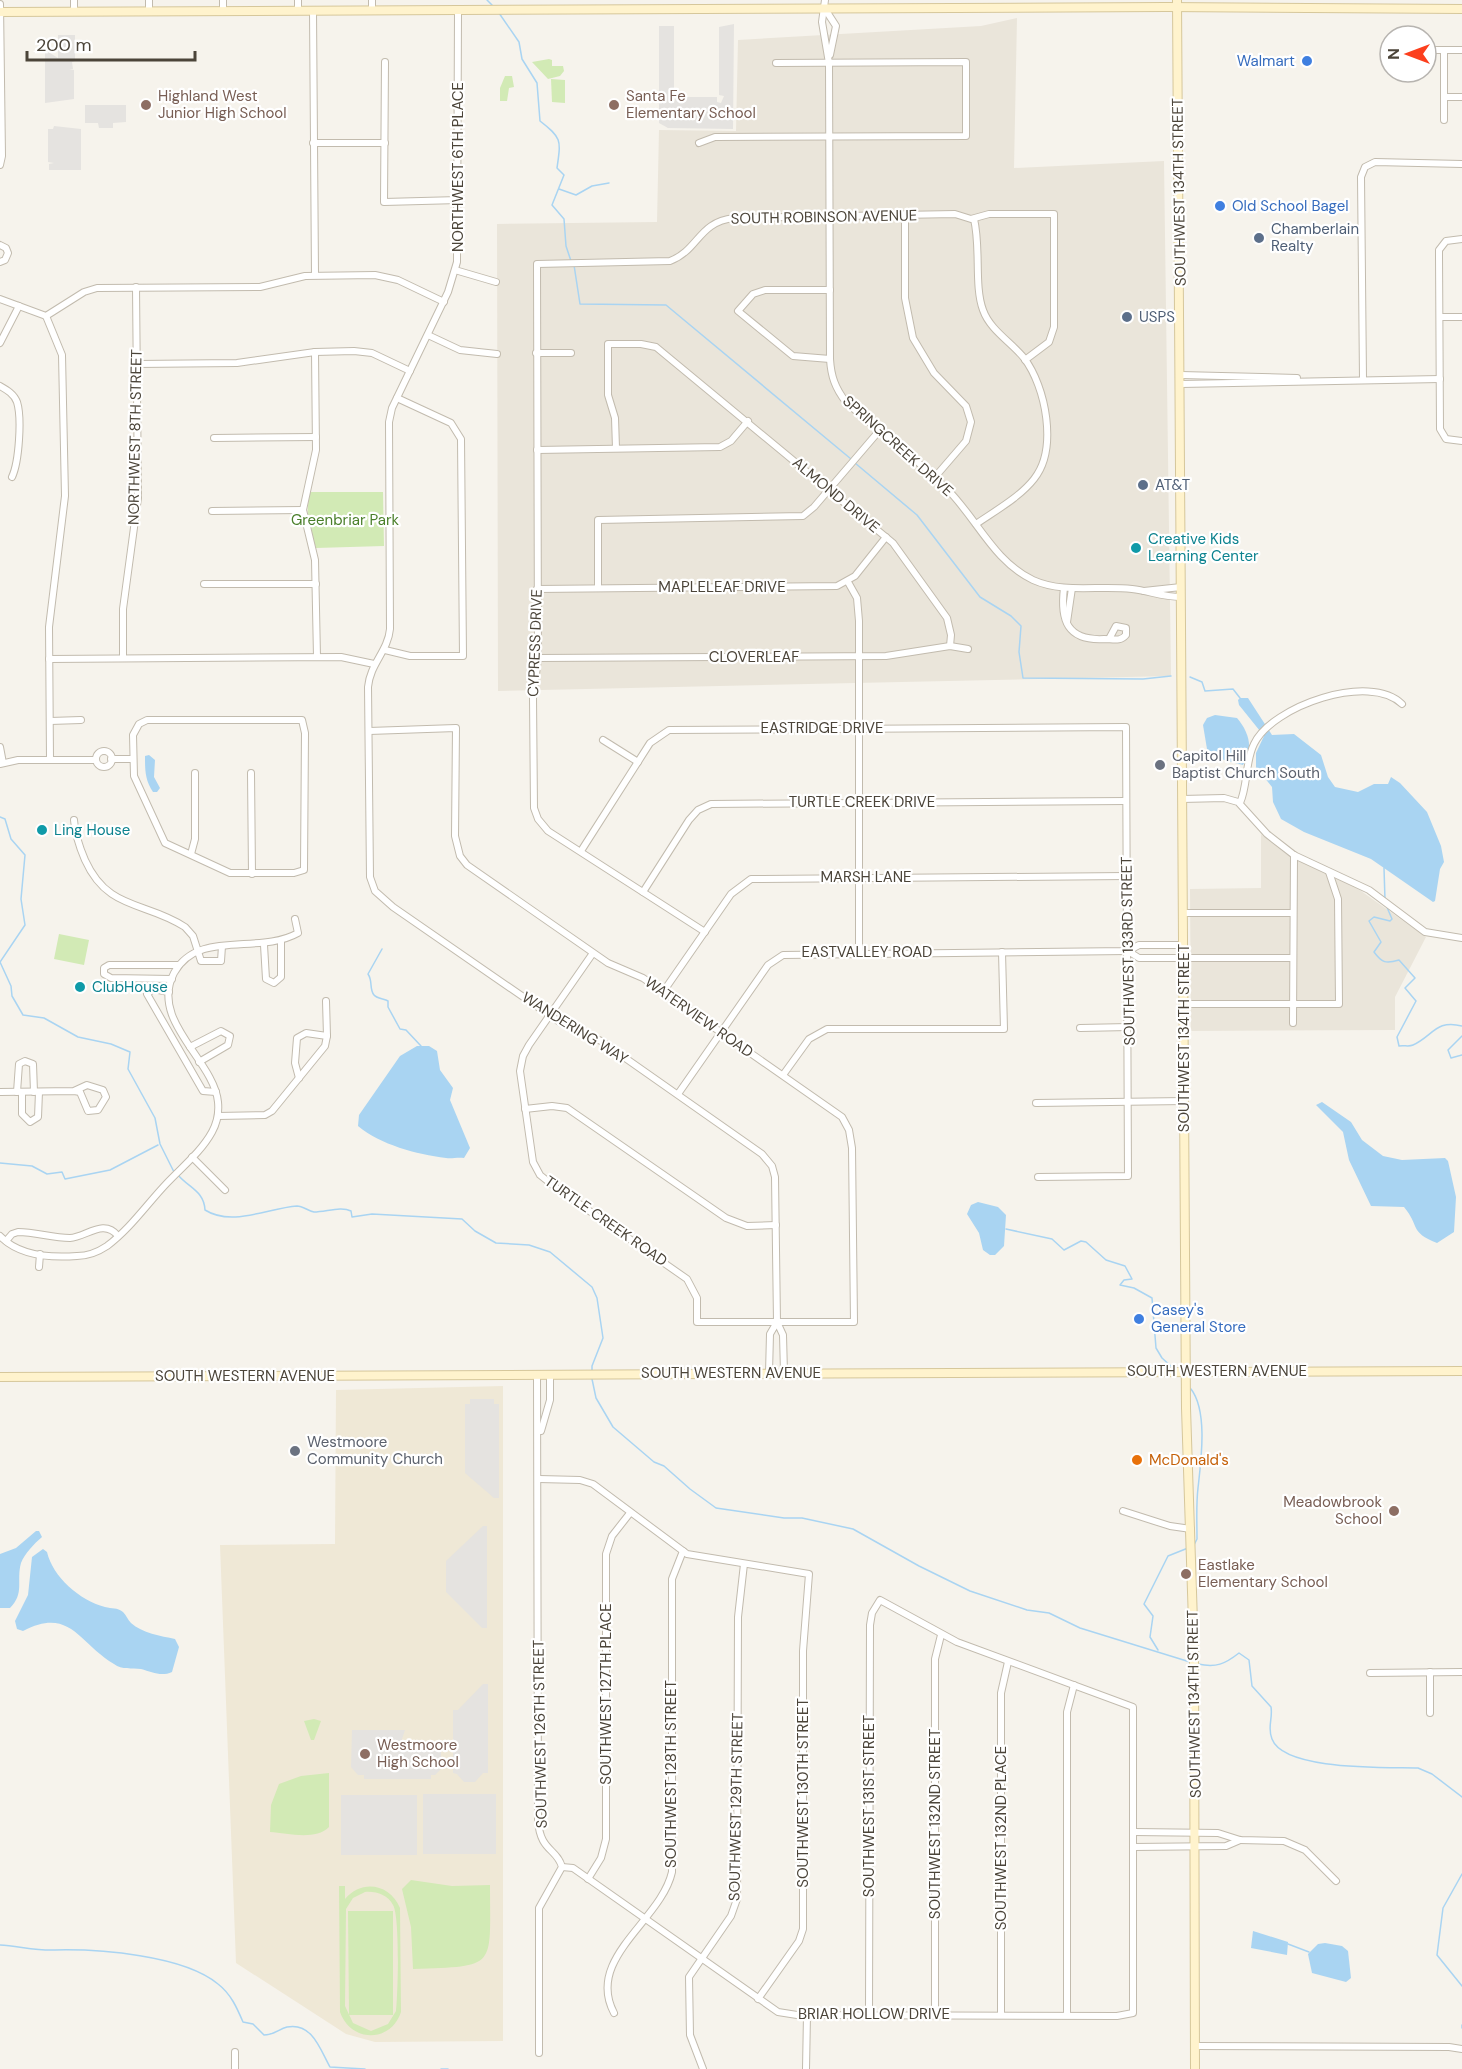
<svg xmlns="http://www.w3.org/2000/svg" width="1462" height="2069" font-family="'DM Sans',sans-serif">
<rect width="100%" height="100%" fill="#f6f3ec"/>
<!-- residential -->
<g fill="#eae5da">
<path d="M1017 18 1014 168 1164 161 1171 676 498 691 497 224 657 222 659 130 736 131 738 40 981 26Z"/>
<path d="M1261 834 1285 853 1354 886 1426 937 1395 997V1030L1191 1031 1190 889 1261 888Z"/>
</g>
<!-- education -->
<path fill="#efe8d6" d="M503 1386V2041L375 2042 346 2034 236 1963 220 1545 335 1544 336 1390Z"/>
<!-- green -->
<g fill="#d2eab5" fill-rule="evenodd">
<path d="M549 59 552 60V66H563L564 71 560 76 548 79 532 62Z"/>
<path d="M505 76H512L514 87 509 88 507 101H500V88Z"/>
<path d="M551 79 565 80V103L552 102Z"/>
<path d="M309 492H383L384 546 316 548 307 520Z"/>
<path d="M59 934 89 940 84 965 54 959Z"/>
<path d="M314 1719 321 1721 314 1740H311L304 1721Z"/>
<path d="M329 1773V1827C315 1841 287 1833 270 1832L271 1805 279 1784 301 1776Z"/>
<path d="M411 1880 452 1886 490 1885C490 1969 498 1966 413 1969L411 1927 402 1889Z"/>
<path d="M339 1886H345V1899C362 1879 390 1884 400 1908L401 2012C391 2043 351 2043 340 2012ZM365 1892C376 1891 388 1895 393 1905 400 1916 398 1995 396 2011L388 2024 371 2031 353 2023 345 2006 346 1909 353 1898Z"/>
<path d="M348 1911H393V2015H349Z"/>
</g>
<!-- parking -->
<g fill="#e5e3e0">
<path d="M734 24 733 129 668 128 659 123V26H674V95L669 97V101L674 103 676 97H717V102L721 103 724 96 719 95V27Z"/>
<path d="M58 35H75V61L72 62 73 69H69L74 70V99L45 103V50L58 58Z"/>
<path d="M85 105H126V122L113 123V128H99L98 123H85Z"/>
<path d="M54 126 81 129V170H49V164L54 163 48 162V129H53Z"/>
<path d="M470 1399H494V1404H499V1498H494L465 1473V1404H470Z"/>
<path d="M483 1526H487V1628H482L446 1592V1561Z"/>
<path d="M483 1684H488V1773H483L475 1782H464L457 1774 453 1773V1710H458Z"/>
<path d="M352 1730H405L398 1751H441V1769L435 1775H431V1779H364V1775H358L351 1767Z"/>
<rect x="423" y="1794" width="73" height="60"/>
<rect x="341" y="1795" width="76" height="60"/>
</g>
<!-- water -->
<g fill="#a9d4f2">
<path d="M1240 698H1248L1272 735 1294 734 1321 755 1328 777 1335 787 1358 792 1374 784H1388L1391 777 1400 783 1427 812 1441 846 1444 862 1440 869 1435 901 1433 902 1371 859 1304 832 1281 819 1273 802 1272 787 1256 767V753L1264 736 1239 705 1238 700Z"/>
<path d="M1215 715 1237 718C1249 732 1254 749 1243 765L1224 760 1207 749 1203 725 1207 718Z"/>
<path d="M149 755 155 760 154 777 160 788 157 792H153C145 780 145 770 145 756Z"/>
<path d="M417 1046H429L437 1051 440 1070 453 1088 450 1100 470 1148 464 1158C457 1157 452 1159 446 1158 416 1154 381 1145 358 1126L359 1115 400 1056Z"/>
<path d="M1322 1102 1351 1122 1362 1140 1383 1156 1402 1160 1445 1158 1448 1161 1456 1197 1454 1232 1437 1243C1409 1232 1420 1226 1404 1207L1371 1206 1349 1160 1343 1132 1316 1105Z"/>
<path d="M978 1202 998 1207 1006 1215 1004 1246 995 1255H990L983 1250 979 1233 967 1214 971 1205Z"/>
<path d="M36 1531H39L42 1537C34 1544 25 1553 21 1563 16 1581 25 1593 10 1608H0V1554L16 1548Z"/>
<path d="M43 1549 47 1552C53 1577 79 1600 105 1607 112 1609 117 1607 123 1612 126 1615 128 1620 131 1623 142 1633 161 1636 175 1639L179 1647 172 1672C161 1677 152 1672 141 1669 132 1668 122 1670 114 1664 79 1643 70 1606 23 1631L17 1629 15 1621 28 1595 32 1557Z"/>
<path d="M1253 1931 1288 1942 1287 1955 1251 1948Z"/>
<path d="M1325 1943 1342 1946 1348 1951 1351 1978 1346 1982 1312 1973 1308 1954 1318 1944Z"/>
</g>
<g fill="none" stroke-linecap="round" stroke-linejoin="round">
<!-- stream -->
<g stroke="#a9d4f2" stroke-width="1.5">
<path d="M487 0 492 5"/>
<path d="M499 13 519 42 522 59 537 83 540 121C562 138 561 140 557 168L564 175 552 205 564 219 566 246 571 261"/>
<path d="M559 189 576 195 592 186 609 183"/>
<path d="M574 265 580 304 666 305 851 459"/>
<path d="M855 463 917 515 980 597 1011 616 1021 626 1019 652 1023 678 1143 679 1171 676"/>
<path d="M1190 677 1202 682 1205 691 1233 689 1240 698"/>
<path d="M0 817 5 819 11 839 25 855 21 899 25 925 0 962 11 986 12 996 23 1015 44 1018 78 1037 111 1044 130 1052 128 1069 155 1118 160 1144 174 1172"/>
<path d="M1384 868 1385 900"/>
<path d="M1386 905 1392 919 1390 921 1374 917 1369 921 1381 942 1374 952C1382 963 1386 964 1399 960L1415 978 1405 988 1416 1001 1397 1037 1399 1046C1404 1045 1409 1047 1413 1045 1433 1036 1436 1019 1462 1026"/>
<path d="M382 949 368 974C373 981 369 989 374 995 376 998 384 999 388 1001V1007L400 1029 406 1030 421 1046"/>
<path d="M1462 1036 1448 1050 1451 1058 1462 1055"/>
<path d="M0 1163 32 1166 47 1174 62 1172 65 1179 110 1170 158 1145"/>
<path d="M178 1175C189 1188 204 1191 205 1210 232 1227 268 1208 297 1206 303 1206 308 1211 314 1212 326 1212 341 1206 351 1211L352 1217 372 1214 462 1219 475 1231 496 1243 529 1245 550 1252 592 1287 597 1298 603 1338 592 1366V1372"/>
<path d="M1006 1229 1052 1239 1064 1250 1081 1241 1086 1242 1106 1260 1125 1266 1132 1279 1124 1280 1120 1285 1134 1288 1152 1298 1156 1348 1162 1358 1174 1369"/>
<path d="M592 1379 596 1398 613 1427 654 1462 664 1466 690 1489 716 1508 784 1518H802L853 1529 919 1566 970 1591 1027 1610 1049 1613 1080 1628 1190 1662"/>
<path d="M1191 1389C1208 1411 1201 1461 1198 1488 1196 1505 1197 1522 1197 1539L1194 1545"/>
<path d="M1158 1650 1150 1637 1153 1616 1144 1604 1168 1556 1188 1548"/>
<path d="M1198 1664C1216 1668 1225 1664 1239 1653L1249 1660 1252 1686 1271 1707C1273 1718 1267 1728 1272 1739 1284 1771 1387 1767 1418 1768L1432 1774 1462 1797"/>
<path d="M1462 1874 1443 1908 1437 1955 1462 1986"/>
<path d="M1288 1944 1309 1952"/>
<path d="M0 1945C18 1946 37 1951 55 1950 99 1949 183 1955 218 1984 231 1994 237 2008 243 2022L253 2024 264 2035C274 2035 279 2029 287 2027 312 2022 320 2049 330 2067L365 2069"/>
<path d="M1462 2025V2028"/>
<path d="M441 2069H448"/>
</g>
<defs>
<g id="street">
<path d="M149 0V12"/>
<path d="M223 0V11"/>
<path d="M298 0V11"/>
<path d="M372 0V11"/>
<path d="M825 0 822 22 829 63 830 359C831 376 835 388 846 402 878 431 915 457 946 488 976 517 993 561 1033 580 1064 594 1099 585 1132 589 1149 591 1163 597 1181 597"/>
<path d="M0 4 2 156 0 165"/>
<path d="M825 9 836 26 830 55"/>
<path d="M313 11 315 275"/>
<path d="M458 11 457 262 448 292 392 408 389 422 390 629C388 651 370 664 368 687L370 877 375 891 393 907 561 1023 601 1041 762 1154 772 1166 775 1177 777 1322"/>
<path d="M74 12V0"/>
<path d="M1426 50H1462"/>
<path d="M1444 50V120"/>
<path d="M385 62 384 202 459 200"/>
<path d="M1444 97H1462"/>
<path d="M313 143H385"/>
<path d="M699 143 715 137 966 136V62L776 63"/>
<path d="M905 214V298L913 338 934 373 966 406 971 422 966 441 935 477"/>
<path d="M974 219C981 248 974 286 983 310 990 330 1011 342 1024 358 1046 387 1058 449 1034 479 1020 497 995 511 976 524"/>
<path d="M1462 239 1446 241 1439 250V256L1440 429 1446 439 1462 441"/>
<path d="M0 245 6 248 8 253 5 260 0 262"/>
<path d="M455 270 496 282"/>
<path d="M830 290H765L753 294 738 311 793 356 830 359"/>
<path d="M0 299 46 316 84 292 97 288 260 287 305 276 375 275 398 280 444 302"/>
<path d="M46 316 62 355 65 496 49 627 50 759"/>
<path d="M1440 317H1462"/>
<path d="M428 335 460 350 497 354"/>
<path d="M0 343 19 306"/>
<path d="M315 352 316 450 303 510 315 560 317 657"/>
<path d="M536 353H571"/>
<path d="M137 364 237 363 315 352 354 351 372 353 410 371"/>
<path d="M1181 375 1297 378"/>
<path d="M1363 379 1361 177 1365 167 1375 162 1462 164"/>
<path d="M1181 384 1440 379"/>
<path d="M0 386C7 390 14 394 17 402 22 418 19 462 12 477"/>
<path d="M214 438 316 437"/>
<path d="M616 448 615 418 608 395V344H641L656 347 893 543 947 618 951 635 950 646"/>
<path d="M537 450 720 447 731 441 748 421"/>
<path d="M212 511 303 510"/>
<path d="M848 582 857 598 859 621V953"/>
<path d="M204 584H316"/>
<path d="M598 588V520L803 516 814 507 879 431"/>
<path d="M1064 588C1060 620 1067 641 1104 639 1113 639 1120 642 1126 635V628L1116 626 1109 639"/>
<path d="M537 589 837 586 855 576 886 537"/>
<path d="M1144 591 1181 587"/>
<path d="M1067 622 1072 588"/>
<path d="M385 650 410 656H463L461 439 451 423 397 398"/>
<path d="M123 658V609L138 498 136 287"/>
<path d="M538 658 886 656 950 646 968 649"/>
<path d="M49 659 341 657 374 664"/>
<path d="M147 720H302L305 733 304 870 294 873H230L165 843 134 776 133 735 139 724Z"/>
<path d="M50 721 81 720"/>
<path d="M369 731 456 728 455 836 460 856 467 865 608 963 643 978 842 1117 849 1130 852 1148 854 1322H697V1298L687 1279 555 1187 540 1175 533 1162 520 1071 523 1056 529 1045 593 953"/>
<path d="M603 740 638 762"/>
<path d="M0 747 3 763"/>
<circle cx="104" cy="759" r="8"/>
<path d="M111 759H132"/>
<path d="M0 764 18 760H96"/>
<path d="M251 773 252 874"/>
<path d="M1182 799 1224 798 1238 802 1267 834 1294 855 1369 890 1425 932 1462 938"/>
<path d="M1240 803C1248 785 1245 762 1254 744 1272 706 1370 672 1402 704"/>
<path d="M74 820C75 835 79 846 85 860 108 911 145 901 185 927L193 936 201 961H221L222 946"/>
<path d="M581 851 650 743 669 730 1126 727 1128 1176 1038 1177"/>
<path d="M191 854 195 839V773"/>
<path d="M643 892 689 820 698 810 711 804 1126 801"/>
<path d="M1183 913H1293"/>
<path d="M705 932 548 831 538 819 534 808 533 698 538 658 537 264 670 261C699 250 698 222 734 218L955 214 971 219 989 214H1054V327L1049 342 1025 360"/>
<path d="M264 945 266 979 274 983 281 977V941"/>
<path d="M1128 951 1139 958H1293"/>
<path d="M172 979 111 978 104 974V968L109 965H179"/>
<path d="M169 992 153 989 147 994 203 1091 216 1092"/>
<path d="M663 992 731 894 751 879 1127 876"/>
<path d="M1184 1004H1339L1338 899 1329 872"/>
<path d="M1293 1023 1294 855"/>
<path d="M1080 1028 1129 1027"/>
<path d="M190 1047 221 1031 230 1036 228 1045 199 1062"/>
<path d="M783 1075 809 1039 827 1029H1004L1002 952"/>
<path d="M299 1078 295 1063 297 1038 306 1033 327 1036"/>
<path d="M0 1092 74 1091 87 1085 103 1090 106 1097 98 1110 88 1111 80 1092 74 1091"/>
<path d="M17 1092 19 1064 25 1061 33 1064 34 1092"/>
<path d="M22 1092V1114L30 1122 38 1117 39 1092"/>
<path d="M678 1094 768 965 783 955 1128 951 1139 945H1184"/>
<path d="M1036 1103 1185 1101"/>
<path d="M525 1109 552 1106 567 1108 726 1218 747 1226 776 1225"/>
<path d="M218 1116 265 1115 272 1111 325 1046 327 1036 326 1001"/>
<path d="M192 1157 225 1190"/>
<path d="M0 1236C19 1256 51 1258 77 1256 88 1256 98 1252 107 1246 130 1229 147 1204 167 1183 182 1167 201 1152 212 1132 217 1123 219 1112 218 1102 214 1060 149 1021 174 973 198 929 259 955 298 933L295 919"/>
<path d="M6 1241 12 1234 18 1232C36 1232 52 1238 70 1238 86 1237 104 1218 118 1236"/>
<path d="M39 1267 40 1254"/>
<path d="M769 1373 770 1334 777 1322 783 1335 784 1373"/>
<path d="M537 1375 538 1820C540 1852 557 1848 562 1867L539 1908V2053"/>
<path d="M541 1431 550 1400V1375"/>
<path d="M539 1479 580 1480 593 1484 687 1554 809 1574 803 1651V1929L799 1941 758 1999"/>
<path d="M1123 1511 1170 1526 1191 1529"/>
<path d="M1430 1672V1713"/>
<path d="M1370 1673 1462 1672"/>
<path d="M1134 1832 1218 1833 1240 1840 1284 1841 1305 1850 1336 1881"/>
<path d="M1134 1847 1226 1846 1240 1840"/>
<path d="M562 1867 573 1868 778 2012 797 2015 1117 2016 1133 2013V1707L957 1642 880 1600 872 1613 870 1625 869 2015"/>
<path d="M588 1879 601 1858 606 1839V1554L612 1536 630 1513"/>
<path d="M614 2013C585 1958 661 1921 672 1872V1579L683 1551"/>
<path d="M935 2015V1659L941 1635"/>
<path d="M1001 2015V1693L1008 1662"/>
<path d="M1067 2015V1712L1074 1685"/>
<path d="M1195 2046 1449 2047 1462 2049"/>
<path d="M235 2052V2069"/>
<path d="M703 2069 690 2035 689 1977 731 1916 737 1899 738 1617 744 1564"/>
<path d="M806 2069 807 2015"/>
</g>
<g id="secondary">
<path d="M1177 0 1186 1408 1194 1653 1195 2069"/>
<path d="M0 12 1166 7 1462 9"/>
<path d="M0 1377 1462 1371"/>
</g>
</defs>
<!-- street casing -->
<use href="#street" stroke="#c2bbae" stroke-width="8"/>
<!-- secondary casing -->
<use href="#secondary" stroke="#d6c79b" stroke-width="10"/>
<!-- street -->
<use href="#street" stroke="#fff" stroke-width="6"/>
<!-- secondary -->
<use href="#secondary" stroke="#fff3cd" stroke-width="8"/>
</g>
<!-- markers -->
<g fill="#3f7fe0" stroke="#fff" stroke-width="2">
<circle cx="1307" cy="61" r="6"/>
<circle cx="1220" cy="206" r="6"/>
<circle cx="1139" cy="1319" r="6"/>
</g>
<g fill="#8d6e63" stroke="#fff" stroke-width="2">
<circle cx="146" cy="105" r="6"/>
<circle cx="614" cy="105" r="6"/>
<circle cx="1394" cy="1511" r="6"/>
<circle cx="1186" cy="1574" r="6"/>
<circle cx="365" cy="1754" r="6"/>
</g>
<g fill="#5c6f8a" stroke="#fff" stroke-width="2">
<circle cx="1259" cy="238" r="6"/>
<circle cx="1127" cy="317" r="6"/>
<circle cx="1143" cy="485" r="6"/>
</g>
<g fill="#0f9aa8" stroke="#fff" stroke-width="2">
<circle cx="1136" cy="548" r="6"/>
<circle cx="42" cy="830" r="6"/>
<circle cx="80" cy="987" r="6"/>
</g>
<g fill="#6b7280" stroke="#fff" stroke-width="2">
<circle cx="1160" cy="765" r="6"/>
<circle cx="295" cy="1451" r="6"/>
</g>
<circle fill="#e8710a" stroke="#fff" stroke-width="2" cx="1137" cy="1460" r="6"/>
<g text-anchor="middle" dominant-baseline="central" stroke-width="4.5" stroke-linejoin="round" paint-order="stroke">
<!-- shop labels -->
<g font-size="15" fill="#366cbe" stroke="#fff" text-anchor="start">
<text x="1295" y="61" text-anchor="end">Walmart</text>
<text x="1232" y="206">Old School Bagel</text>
<text x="1151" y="1310">Casey's<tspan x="1151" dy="17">General Store</tspan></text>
</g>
<!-- education labels -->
<g font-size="15" fill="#785e54" stroke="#fff" text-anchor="start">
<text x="158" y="96">Highland West<tspan x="158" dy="17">Junior High School</tspan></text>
<text x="626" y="96">Santa Fe<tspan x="626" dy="17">Elementary School</tspan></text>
<text x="1382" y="1502" text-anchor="end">Meadowbrook<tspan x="1382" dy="17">School</tspan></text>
<text x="1198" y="1565">Eastlake<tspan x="1198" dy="17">Elementary School</tspan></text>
<text x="377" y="1745">Westmoore<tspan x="377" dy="17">High School</tspan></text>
</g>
<!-- street labels -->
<g font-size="15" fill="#4b4439" stroke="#fff">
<text transform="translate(458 167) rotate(-90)">NORTHWEST 6TH PLACE</text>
<text transform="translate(1179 192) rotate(-91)">SOUTHWEST 134TH STREET</text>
<text transform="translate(824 217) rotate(-1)">SOUTH ROBINSON AVENUE</text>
<text transform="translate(135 437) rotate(-89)">NORTHWEST 8TH STREET</text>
<text transform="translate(898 446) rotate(42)">SPRINGCREEK DRIVE</text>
<text transform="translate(836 495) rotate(40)">ALMOND DRIVE</text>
<text x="722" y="587">MAPLELEAF DRIVE</text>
<text transform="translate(535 643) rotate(-88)">CYPRESS DRIVE</text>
<text x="754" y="657">CLOVERLEAF</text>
<text x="822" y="728">EASTRIDGE DRIVE</text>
<text x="862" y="802">TURTLE CREEK DRIVE</text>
<text x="866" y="877">MARSH LANE</text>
<text transform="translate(1128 951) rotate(-91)">SOUTHWEST 133RD STREET</text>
<text x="867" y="952">EASTVALLEY ROAD</text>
<text transform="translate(699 1017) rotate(35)">WATERVIEW ROAD</text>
<text transform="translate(575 1028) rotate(32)">WANDERING WAY</text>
<text transform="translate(1184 1038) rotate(-90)">SOUTHWEST 134TH STREET</text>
<text transform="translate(606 1221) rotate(35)">TURTLE CREEK ROAD</text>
<text x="1217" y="1371">SOUTH WESTERN AVENUE</text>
<text x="731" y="1373">SOUTH WESTERN AVENUE</text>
<text x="245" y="1376">SOUTH WESTERN AVENUE</text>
<text transform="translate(606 1694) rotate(-90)">SOUTHWEST 127TH PLACE</text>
<text transform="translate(1194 1704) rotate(-91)">SOUTHWEST 134TH STREET</text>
<text transform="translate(540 1734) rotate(-91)">SOUTHWEST 126TH STREET</text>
<text transform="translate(671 1774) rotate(-90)">SOUTHWEST 128TH STREET</text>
<text transform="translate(803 1793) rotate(-90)">SOUTHWEST 130TH STREET</text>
<text transform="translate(869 1806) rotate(-90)">SOUTHWEST 131ST STREET</text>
<text transform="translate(736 1807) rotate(-89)">SOUTHWEST 129TH STREET</text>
<text transform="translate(935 1824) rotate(-90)">SOUTHWEST 132ND STREET</text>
<text transform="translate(1001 1838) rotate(-90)">SOUTHWEST 132ND PLACE</text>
<text x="874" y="2014">BRIAR HOLLOW DRIVE</text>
</g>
<!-- service labels -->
<g font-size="15" fill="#4e5e75" stroke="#fff" text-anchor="start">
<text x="1271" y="229">Chamberlain<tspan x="1271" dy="17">Realty</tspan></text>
<text x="1139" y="317">USPS</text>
<text x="1155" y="485">AT&amp;T</text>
</g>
<!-- park labels -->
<g font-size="15" fill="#4a7f2a" stroke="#fff">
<text x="345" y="520">Greenbriar Park</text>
</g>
<!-- culture labels -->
<g font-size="15" fill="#0d838f" stroke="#fff" text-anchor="start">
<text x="1148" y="539">Creative Kids<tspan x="1148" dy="17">Learning Center</tspan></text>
<text x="54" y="830">Ling House</text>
<text x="92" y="987">ClubHouse</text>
</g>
<!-- worship labels -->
<g font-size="15" fill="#5b616d" stroke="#fff" text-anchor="start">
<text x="1172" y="756">Capitol Hill<tspan x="1172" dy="17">Baptist Church South</tspan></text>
<text x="307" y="1442">Westmoore<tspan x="307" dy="17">Community Church</tspan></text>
</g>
<!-- food labels -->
<g font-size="15" fill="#c56008" stroke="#fff" text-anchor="start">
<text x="1149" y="1460">McDonald's</text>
</g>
</g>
<!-- north arrow -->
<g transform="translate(1408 54) rotate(270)"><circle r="28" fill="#ffffff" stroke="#b7b4b0" stroke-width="1.5"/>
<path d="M0-4.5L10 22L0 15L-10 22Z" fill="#fc3f1d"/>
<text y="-9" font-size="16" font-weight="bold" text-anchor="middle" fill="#4b4439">N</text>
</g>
<!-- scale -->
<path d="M27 51v9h168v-9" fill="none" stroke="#4b4439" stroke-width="3"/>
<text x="36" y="51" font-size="18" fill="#4b4439" stroke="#ffffff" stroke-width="4.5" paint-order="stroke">200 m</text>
</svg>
